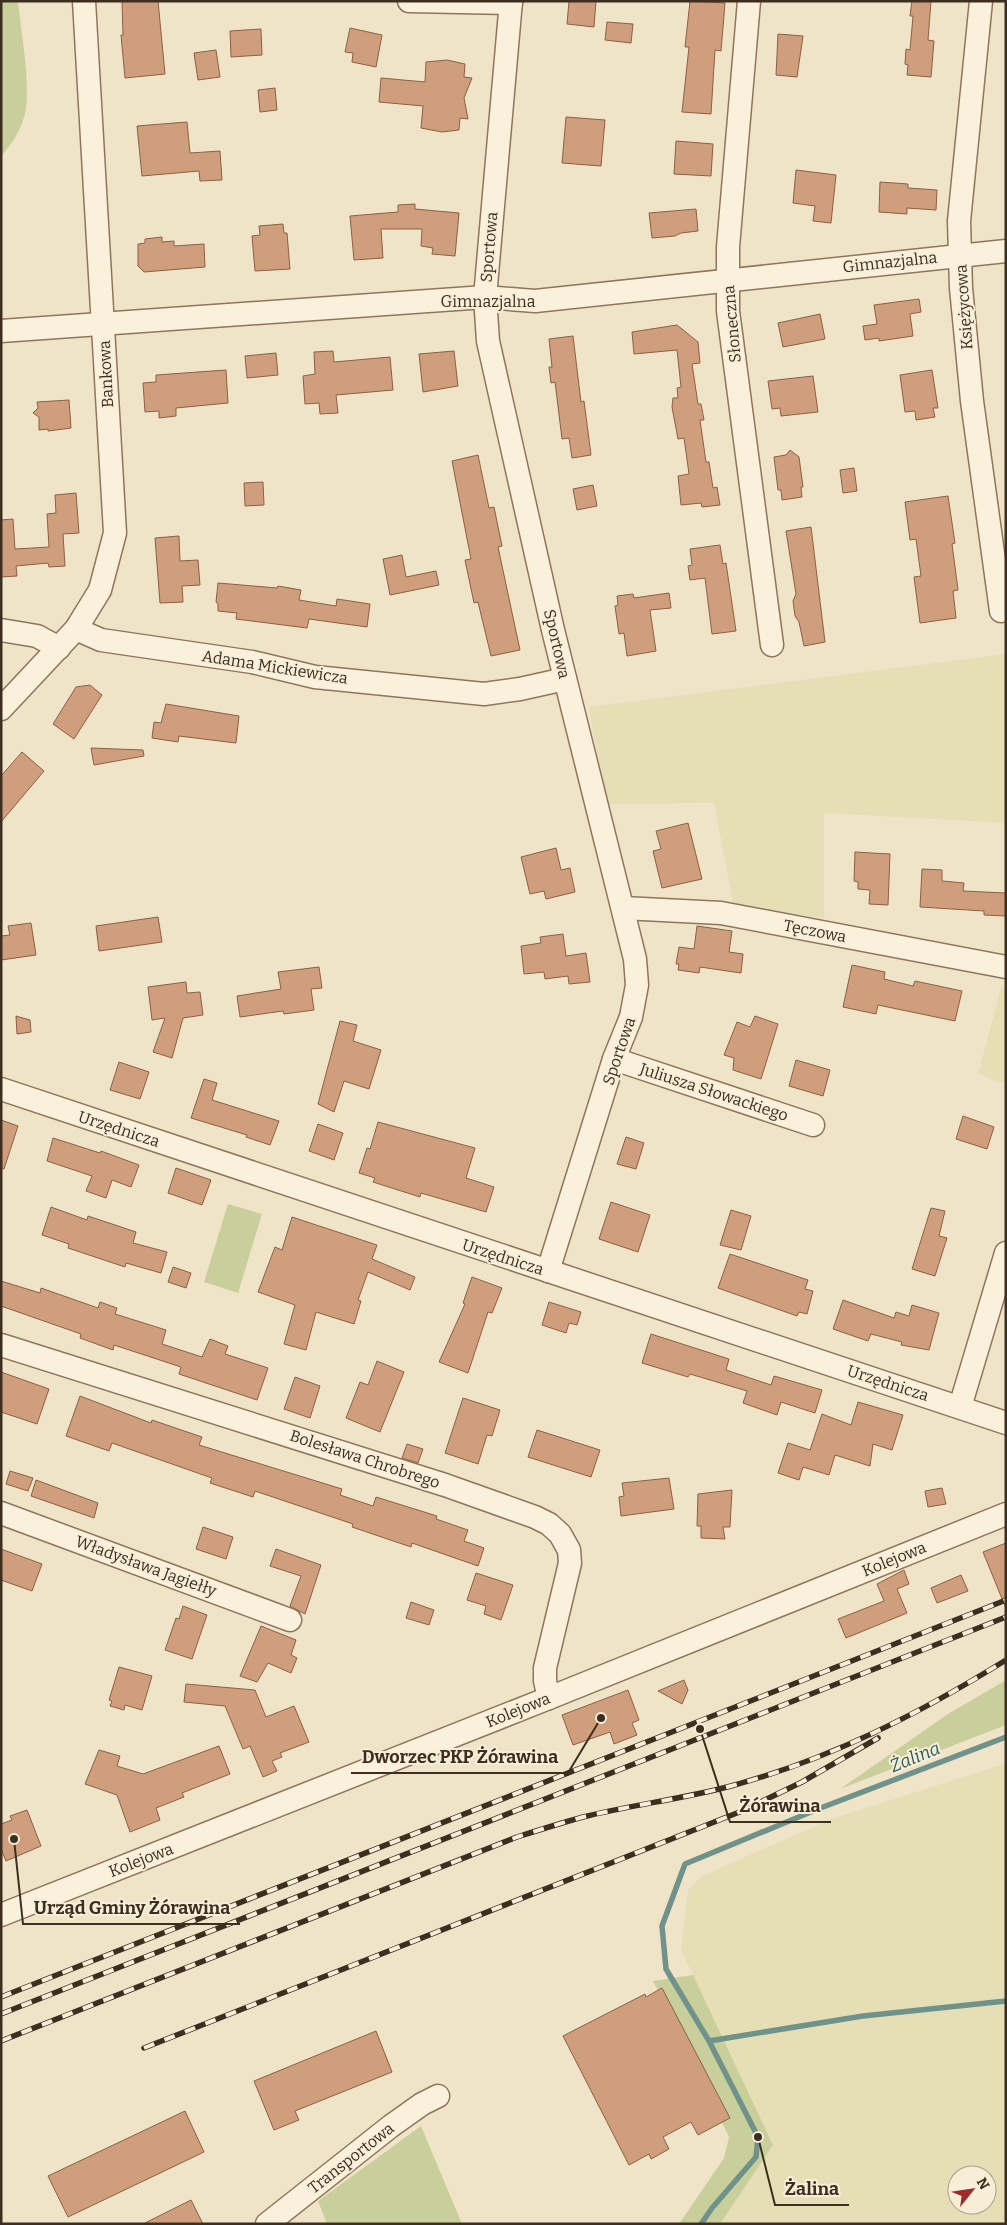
<svg xmlns="http://www.w3.org/2000/svg" width="1007" height="2225" font-family="Bitter,serif">
<rect width="100%" height="100%" fill="#f0e4c8"/>
<!-- farmland -->
<g fill="#e6deb5" fill-rule="evenodd">
<path d="M1006 654V823L824 813V918L734 907 714 803 608 804 588 707Z"/>
<path d="M1006 986V1084L978 1074 1001 988Z"/>
<path d="M1006 1763V2224H720L773 2145 681 1950 688 1890 702 1876 829 1820ZM957 2175H987V2205H957Z"/>
</g>
<!-- green -->
<g fill="#c9cf9b">
<path d="M1 1H18C21 32 30 79 26 109 23 127 13 143 1 156Z"/>
<path d="M228 1204 262 1214 238 1293 204 1282Z"/>
<path d="M1006 1680V1725L840 1789 948 1714Z"/>
<path d="M693 1975 773 2145 720 2224H679L724 2158 729 2137 653 1981Z"/>
<path d="M421 2126 462 2224H327L318 2201Z"/>
</g>
<g fill="none" stroke-linecap="round" stroke-linejoin="round">
<!-- stream -->
<g stroke="#6f938a" stroke-width="5.5">
<path d="M709 2041 863 2016 1006 2001"/>
<path d="M701 2224 712 2208 756 2157 758 2137 709 2041 666 1969 662 1926 685 1864 818 1809 1006 1737"/>
</g>
</g>
<!-- building -->
<g fill="#cf9f7d" stroke="#8d5f41">
<path d="M122 1H158L165 74 125 78 121 35H123Z"/>
<path d="M569 1H596L594 27 567 24Z"/>
<path d="M690 1 725 3 721 51 715 50 711 114 682 112 689 47H685Z"/>
<path d="M912 1H931L928 40 934 41 931 77 907 75 908 65 905 64 906 49 910 50 913 16H910Z"/>
<path d="M607 22 633 24 631 43 605 40Z"/>
<path d="M350 28 382 35 376 67 352 62 353 53 345 52Z"/>
<path d="M261 29 262 55 231 57 230 31Z"/>
<path d="M778 34 803 36 797 77 776 75Z"/>
<path d="M216 50 220 77 198 80 194 53Z"/>
<path d="M447 60 465 64 464 77 472 78 464 98 468 119 460 118 459 130 442 132 421 128 423 106 379 102 381 78 425 82 426 62Z"/>
<path d="M275 88 277 110 260 112 258 90Z"/>
<path d="M566 117 605 120 601 166 562 163Z"/>
<path d="M187 122 190 153 220 151 222 180 200 181 199 171 142 176 137 126Z"/>
<path d="M676 141 713 144 711 176 674 174Z"/>
<path d="M796 170 836 175 831 223 813 221 815 206 793 203Z"/>
<path d="M880 182 908 184V188L937 190 936 210 907 208V214L879 212Z"/>
<path d="M415 204V209L459 213 455 256 432 254 433 248 421 246 422 229H381L383 258 354 260 350 216 398 212V205Z"/>
<path d="M696 209 698 231 681 233 675 236 652 238 649 213Z"/>
<path d="M283 224 284 233H287L290 269 255 271 252 236 260 235 259 226Z"/>
<path d="M162 237V242L174 241V246L204 244 205 267 144 272 138 266V244L145 243V239Z"/>
<path d="M919 299 921 312 910 314 913 336 879 341V338L865 340 863 326 877 324 874 305Z"/>
<path d="M820 314 825 339 783 347 778 323Z"/>
<path d="M677 325 698 342 700 363 692 364 698 404H701L704 420H700L706 462H709L713 488 717 487 720 505 702 507 701 503 681 505 678 476 689 474 684 438 678 439 672 407 673 398H678L677 388 681 387 677 350 634 354 632 332Z"/>
<path d="M573 336 581 402 584 401 591 455 572 458 569 438 562 439 555 382 551 383 549 367H552L549 339Z"/>
<path d="M333 351 334 362 390 357 393 390 336 395 338 413 320 414 319 403 305 404 303 376 315 374 314 352Z"/>
<path d="M454 351 458 386 423 392 419 354Z"/>
<path d="M276 353 278 375 247 378 245 356Z"/>
<path d="M226 370 228 403 176 408V416L159 418V411L145 412 143 383 156 382V375Z"/>
<path d="M932 370 938 408H933L935 417 916 420 915 411 905 412 900 375Z"/>
<path d="M813 376 818 412 781 416 780 408 772 409 768 381Z"/>
<path d="M69 400 71 428 48 431V429L39 430V417L33 413 38 408 37 402Z"/>
<path d="M790 450 799 457 803 487H801L802 497 782 500 781 490H778L774 457 786 455Z"/>
<path d="M478 455 489 508 494 507 502 546 498 547 520 650 491 656 478 602 474 603 465 560 471 559 452 461Z"/>
<path d="M854 468 857 491 843 493 840 470Z"/>
<path d="M263 482 264 505 245 506 244 483Z"/>
<path d="M593 485 597 506 577 510 573 489Z"/>
<path d="M76 493 79 533 63 534 65 566 49 567 48 563 16 566 17 576 1 577V520L13 519 15 549 49 547 47 514 56 513 55 495Z"/>
<path d="M948 496 955 543 952 544 958 590 953 591 956 618 920 623 914 577 921 576 916 539 910 540 905 502Z"/>
<path d="M811 527 825 642 804 646 799 622 795 616 793 601 796 594 786 531Z"/>
<path d="M179 536 180 561 198 560 200 585 182 586 183 602 160 603 155 538Z"/>
<path d="M720 545 723 564 726 563 736 631 712 634 705 578 690 580 688 566 692 565 690 549Z"/>
<path d="M402 555 406 577 436 571 439 585 390 595 383 559Z"/>
<path d="M218 583 277 588 278 586 301 590 299 600 336 606 337 599 370 604 367 627 309 619 307 628 236 619 237 613 218 611V604L216 602Z"/>
<path d="M669 593 671 608 650 610 656 651 627 656 624 633 619 634 615 606 618 605 617 596 633 594 634 598Z"/>
<path d="M90 685 102 695 74 739 53 724 76 687Z"/>
<path d="M166 704 239 716 236 743 179 736 178 742 152 738 154 722 161 723Z"/>
<path d="M91 748 143 750 144 756 94 765Z"/>
<path d="M22 752 44 771 1 822V776Z"/>
<path d="M688 823 702 879 662 888 653 851 661 849 656 831Z"/>
<path d="M556 848 561 870 570 868 575 892 546 899 544 891 530 894 521 857Z"/>
<path d="M855 852 890 854 888 905 869 904 870 890 858 889V882L854 881Z"/>
<path d="M922 869 942 870V881L964 883 963 891 1006 893V916L984 915V911L920 907Z"/>
<path d="M158 917 162 942 99 951 96 926Z"/>
<path d="M31 923 36 955 1 960V936L10 935 8 926Z"/>
<path d="M697 926 732 931 729 952 743 954 741 973 700 967 699 973 678 970 679 964H676L679 947 694 949Z"/>
<path d="M563 934 566 956 586 953 590 982 569 984 568 976 545 979 544 972 524 974 521 946 541 943 540 937Z"/>
<path d="M852 965 885 972 884 979 913 986 915 981 962 991 955 1021 878 1005 876 1014 843 1007Z"/>
<path d="M319 967 322 988 311 989 314 1010 284 1014 283 1011 240 1017 237 996 281 989 278 972Z"/>
<path d="M186 982 187 993 200 992 203 1015 183 1018 172 1058 153 1052 165 1018 152 1020 148 987Z"/>
<path d="M16 1016 30 1020 31 1032 17 1034Z"/>
<path d="M755 1016 778 1024 761 1079 733 1070 734 1058 724 1055 737 1022 750 1027Z"/>
<path d="M340 1021 357 1025 353 1041 381 1050 369 1089 344 1081 334 1112 318 1104Z"/>
<path d="M796 1060 830 1070 823 1096 789 1086Z"/>
<path d="M119 1062 149 1072 140 1099 110 1090Z"/>
<path d="M204 1079 217 1083 212 1100 279 1121 270 1145 246 1137 247 1135 191 1118Z"/>
<path d="M963 1116 994 1127 987 1149 956 1139Z"/>
<path d="M1 1120 18 1126 4 1169 1 1168Z"/>
<path d="M378 1122 475 1148 466 1178 494 1187 486 1212 421 1193 420 1197 373 1182 375 1178 359 1173 367 1148 370 1149Z"/>
<path d="M318 1124 343 1133 334 1160 309 1151Z"/>
<path d="M626 1137 644 1143 636 1169 617 1164Z"/>
<path d="M53 1138 100 1153 101 1151 139 1165 131 1187 112 1180 106 1198 86 1191 92 1176 47 1161Z"/>
<path d="M176 1168 211 1180 202 1205 168 1193Z"/>
<path d="M611 1202 650 1215 638 1252 599 1239Z"/>
<path d="M51 1207 87 1220 88 1216 136 1232 133 1243 167 1252 161 1273 126 1263 125 1267 68 1248 69 1244 42 1235Z"/>
<path d="M931 1208 945 1211 939 1236 947 1238 935 1276 912 1269Z"/>
<path d="M731 1210 751 1216 741 1250 720 1245Z"/>
<path d="M292 1217 377 1245 372 1259 415 1277 410 1290 368 1272 358 1300 361 1301 354 1324 316 1312 306 1350 284 1344 295 1305 258 1292 275 1247 282 1250Z"/>
<path d="M730 1254 808 1280 805 1289 813 1291 807 1314 799 1312 797 1316 718 1288Z"/>
<path d="M173 1267 191 1273 186 1288 168 1282Z"/>
<path d="M472 1277 502 1288 492 1313 488 1312 468 1373 439 1362 465 1304 463 1303Z"/>
<path d="M1 1281 40 1293 41 1288 98 1308 100 1302 117 1308 115 1314 166 1330 162 1344 202 1357 210 1339 228 1346 225 1354 268 1368 257 1400 179 1374 181 1367 114 1345 113 1350 80 1338 81 1334 1 1306Z"/>
<path d="M843 1300 894 1318 896 1312 909 1316 912 1305 939 1313 929 1350 901 1345 902 1342 871 1334 868 1341 833 1329Z"/>
<path d="M549 1302 581 1312 577 1325 569 1323 566 1333 542 1325Z"/>
<path d="M651 1334 729 1359 726 1370 771 1385 774 1376 822 1390 815 1413 781 1402 777 1415 743 1403 747 1391 690 1374 688 1377 642 1363Z"/>
<path d="M377 1361 404 1372 380 1432 346 1418 360 1382 368 1385Z"/>
<path d="M1 1372 49 1389 37 1424 1 1412Z"/>
<path d="M295 1377 320 1386 310 1418 284 1409Z"/>
<path d="M80 1396 151 1423 152 1420 202 1437 199 1445 342 1489 340 1495 373 1506 376 1497 437 1516 436 1519 468 1530 464 1541 484 1548 478 1566 412 1543 411 1547 352 1527 353 1524 255 1491 253 1497 210 1483 212 1478 112 1443 109 1451 66 1436Z"/>
<path d="M463 1398 500 1410 492 1436 487 1435 478 1464 445 1453Z"/>
<path d="M858 1402 903 1415 892 1450 873 1444 870 1466 835 1455 829 1475 803 1467 799 1480 778 1473 788 1443 810 1450 822 1414 851 1425Z"/>
<path d="M537 1430 600 1450 591 1477 528 1457Z"/>
<path d="M407 1444 423 1449 418 1463 402 1458Z"/>
<path d="M10 1471 33 1478 28 1491 6 1484Z"/>
<path d="M669 1478 674 1509 621 1516 619 1497 624 1496 622 1483Z"/>
<path d="M36 1480 98 1503 94 1518 31 1496Z"/>
<path d="M942 1488 946 1504 928 1507 925 1491Z"/>
<path d="M732 1490 730 1527H723L725 1539 701 1538V1526H697L698 1494Z"/>
<path d="M203 1527 233 1537 226 1559 196 1549Z"/>
<path d="M1006 1543V1606H1005L983 1552Z"/>
<path d="M1 1549 42 1564 32 1591 1 1580Z"/>
<path d="M276 1549 321 1565 305 1614 290 1606 301 1576 270 1566Z"/>
<path d="M904 1570 909 1584 897 1589 907 1613 846 1638 838 1619 884 1601 877 1584Z"/>
<path d="M476 1573 513 1585 501 1620 484 1614 486 1606 467 1600Z"/>
<path d="M961 1575 968 1591 937 1603 931 1588Z"/>
<path d="M411 1602 434 1610 429 1625 406 1618Z"/>
<path d="M183 1606 207 1615 192 1659 165 1650 176 1618 179 1619Z"/>
<path d="M261 1626 296 1640 291 1655 297 1658 291 1673 268 1663 257 1682 240 1676Z"/>
<path d="M119 1667 152 1676 142 1710 125 1705 124 1710 110 1706 112 1701 109 1700Z"/>
<path d="M684 1680 688 1690 682 1704 658 1691Z"/>
<path d="M186 1684 255 1690 266 1717 294 1706 309 1742 280 1753 282 1757 272 1761 277 1771 263 1777 250 1746 243 1749 225 1706 184 1702Z"/>
<path d="M628 1690 639 1720 632 1723 637 1735 614 1744 610 1732 573 1745 562 1715Z"/>
<path d="M219 1746 230 1774 182 1793 184 1797 156 1808 160 1820 130 1832 117 1795 85 1784 99 1750 120 1756 117 1766 143 1774Z"/>
<path d="M27 1810 41 1846 6 1861 1 1849V1824L12 1820 10 1816Z"/>
<path d="M662 1988 730 2118 698 2135 691 2122 663 2137 669 2149 651 2159 649 2154 629 2165 563 2036 645 1994 646 1997Z"/>
<path d="M376 2031 392 2072 295 2111 299 2120 274 2130 254 2081Z"/>
<path d="M185 2111 204 2152 68 2217 48 2176Z"/>
<path d="M191 2200 203 2224H143Z"/>
</g>
<g fill="none" stroke-linecap="round" stroke-linejoin="round">
<defs>
<g id="minor">
<path d="M409 1 511 3"/>
<path d="M511 1 485 297 488 341 553 630 635 959 637 985 631 1017 614 1059 548 1271"/>
<path d="M749 1 728 247V311L772 645"/>
<path d="M981 1 959 221 961 288 972 401 1001 611"/>
<path d="M1 331 485 297 535 301 1006 251"/>
<path d="M76 629 101 640 252 662 315 677 484 694 520 689 565 679"/>
<path d="M1 630 37 636 59 648"/>
<path d="M1 709 76 629 100 590 115 533 84 1"/>
<path d="M623 908 721 913 1006 967"/>
<path d="M614 1059 813 1125"/>
<path d="M1 1089 1006 1423"/>
<path d="M1 1345 445 1485 535 1517 549 1524 560 1534 569 1550 570 1563 545 1668V1681L549 1698"/>
<path d="M960 1407 1006 1253"/>
<path d="M1 1513 290 1620"/>
<path d="M1 1915 549 1698 1006 1514"/>
<path d="M267 2224 391 2126 422 2104 438 2096"/>
</g>
</defs>
<!-- minor casing -->
<use href="#minor" stroke="#8d765c" stroke-width="25"/>
<!-- minor -->
<use href="#minor" stroke="#faf1dc" stroke-width="22"/>
<defs>
<g id="rail">
<path d="M1 1997 1006 1600"/>
<path d="M1 2014 1006 1617"/>
<path d="M1 2041 517 1837C539 1830 561 1823 583 1817 632 1805 682 1799 731 1786 830 1759 919 1714 1006 1660"/>
<path d="M144 2048 742 1811 802 1782 878 1738"/>
</g>
</defs>
<!-- rail casing -->
<use href="#rail" stroke="#3d2e20" stroke-width="5.5"/>
<!-- rail -->
<use href="#rail" stroke="#f7eed8" stroke-width="4" stroke-dasharray="11" stroke-linecap="butt"/>
</g>
<g text-anchor="middle" dominant-baseline="central" stroke-width="4" stroke-linejoin="round" paint-order="stroke">
<!-- street labels -->
<g font-size="16" fill="#3d2e20" stroke="#f7eed8">
<text transform="translate(489 247) rotate(-85)">Sportowa</text>
<text transform="translate(890 262) rotate(-6)">Gimnazjalna</text>
<text x="488" y="301">Gimnazjalna</text>
<text transform="translate(964 307) rotate(-94)">Księżycowa</text>
<text transform="translate(732 324) rotate(-95)">Słoneczna</text>
<text transform="translate(106 374) rotate(-93)">Bankowa</text>
<text transform="translate(557 644) rotate(77)">Sportowa</text>
<text transform="translate(275 667) rotate(9)">Adama Mickiewicza</text>
<text transform="translate(815 931) rotate(11)">Tęczowa</text>
<text transform="translate(619 1051) rotate(-71)">Sportowa</text>
<text transform="translate(714 1092) rotate(18)">Juliusza Słowackiego</text>
<text transform="translate(119 1129) rotate(18)">Urzędnicza</text>
<text transform="translate(503 1257) rotate(18)">Urzędnicza</text>
<text transform="translate(888 1383) rotate(18)">Urzędnicza</text>
<text transform="translate(365 1459) rotate(18)">Bolesława Chrobrego</text>
<text transform="translate(894 1559) rotate(-22)">Kolejowa</text>
<text transform="translate(146 1566) rotate(20)">Władysława Jagiełły</text>
<text transform="translate(518 1710) rotate(-22)">Kolejowa</text>
<text transform="translate(141 1860) rotate(-21)">Kolejowa</text>
<text transform="translate(351 2158) rotate(-38)">Transportowa</text>
</g>
<!-- water labels -->
<g font-size="18" font-style="italic" fill="#2f5d5a" stroke="#f7eed8">
<text transform="translate(915 1757) rotate(-22)">Żalina</text>
</g>
</g>
<!-- callouts -->
<path fill="none" stroke="#3d2e20" stroke-width="2" d="M601 1718L568 1773H351M700 1729L730 1822H831M14 1839L23 1924H240M758 2137L775 2205H849"/>
<g fill="#3d2e20" stroke="#f7eed8" stroke-width="2">
<circle cx="601" cy="1718" r="5"/>
<circle cx="700" cy="1729" r="5"/>
<circle cx="14" cy="1839" r="5"/>
<circle cx="758" cy="2137" r="5"/>
</g>
<g font-size="18" text-anchor="middle" font-weight="bold" fill="#3d2e20" stroke="#f7eed8" stroke-width="4" stroke-linejoin="round" paint-order="stroke">
<text x="460" y="1763">Dworzec PKP Żórawina</text>
<text x="780" y="1812">Żórawina</text>
<text x="132" y="1914">Urząd Gminy Żórawina</text>
<text x="812" y="2195">Żalina</text>
</g>
<!-- border -->
<rect width="1007" height="2225" fill="none" stroke="#3d2e20" stroke-width="5"/>
<!-- north arrow -->
<g transform="translate(972 2190) rotate(60)"><circle r="24" fill="#f7eed8" stroke="#ada18e"/>
<path d="M0-4L9 19L0 12L-9 19Z" fill="#9e2a2b"/>
<text y="-8" font-size="14" font-weight="bold" text-anchor="middle" fill="#3d2e20">N</text>
</g>
</svg>
